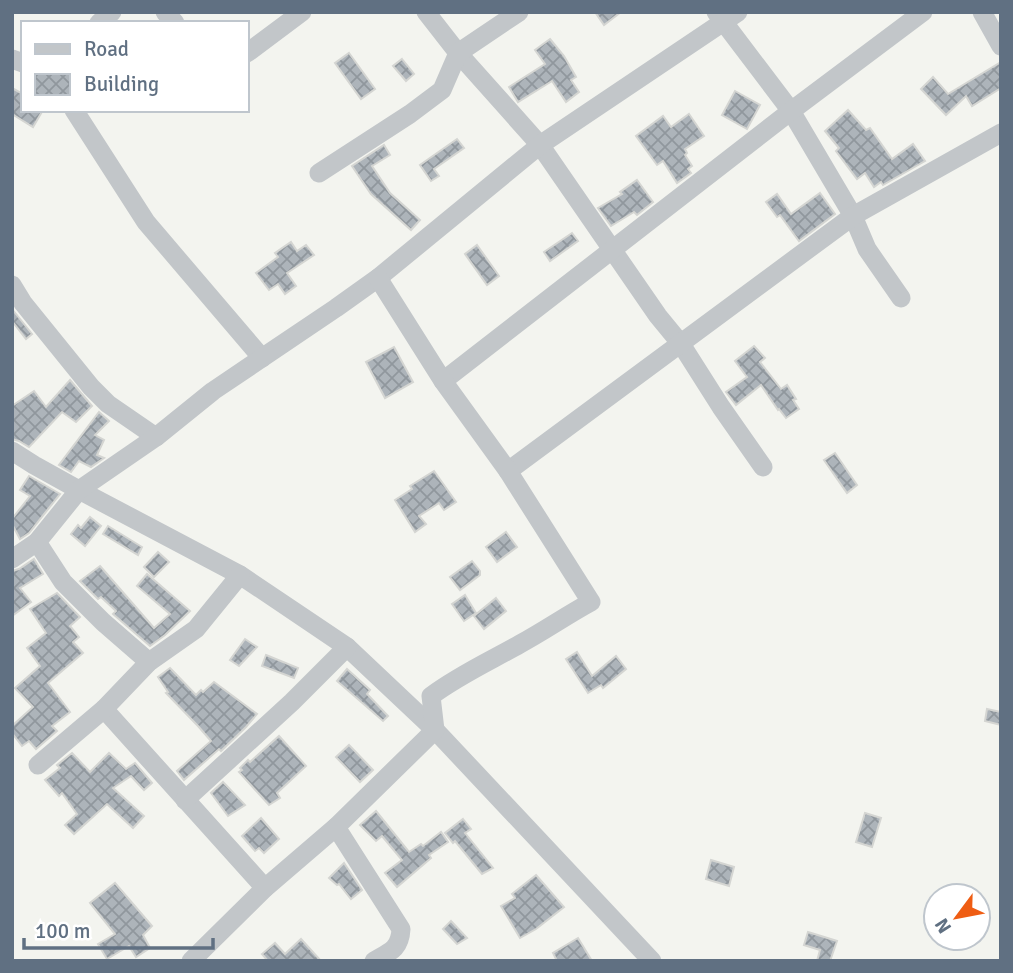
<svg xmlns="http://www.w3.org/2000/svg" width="1013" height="973" font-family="Signika,sans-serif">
<defs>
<pattern id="building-cross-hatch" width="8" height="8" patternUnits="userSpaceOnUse" patternTransform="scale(1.75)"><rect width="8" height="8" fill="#adb4ba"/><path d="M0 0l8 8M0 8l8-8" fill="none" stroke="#90979d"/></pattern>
</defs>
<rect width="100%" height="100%" fill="#f3f4ef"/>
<!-- building -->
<g fill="url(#building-cross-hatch)" stroke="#d4d5d2" stroke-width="2">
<path d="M595 12H621L604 25Z"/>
<path d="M550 39 564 56 576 77 571 80 579 92 566 102 552 81 518 102 509 87 545 64 535 50Z"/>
<path d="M349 53 375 89 361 99 335 63Z"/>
<path d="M402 59 414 74 406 81 393 66Z"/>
<path d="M1001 62V88L972 106 966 96 946 115 921 89 933 77 948 94Z"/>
<path d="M12 88 23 94V110H43L33 127 12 114Z"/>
<path d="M735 91 760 105 747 129 722 115Z"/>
<path d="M848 110 866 130 870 128 892 159 913 144 925 161 883 185 881 182 874 187 865 173 857 179 836 151 839 148 825 131Z"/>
<path d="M689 114 704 136 685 149 687 153 685 155 692 166 688 169 691 173 677 183 663 161 657 165 636 136 663 116 671 127Z"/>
<path d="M457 139 464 148 434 169 439 176 431 181 420 165Z"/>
<path d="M384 145 390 155 372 166 390 193 420 220 411 230 371 194 352 166Z"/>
<path d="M637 180 653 202 637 215 634 212 611 226 598 208 622 194 620 192Z"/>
<path d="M820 193 835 214 799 241 780 215 777 217 766 202 777 194 791 214Z"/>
<path d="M572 233 578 241 550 261 544 252Z"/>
<path d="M291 242 297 251 306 245 314 255 287 273 296 286 285 294 278 284 269 290 256 273 278 257 275 253Z"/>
<path d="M477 245 499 276 487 285 465 254Z"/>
<path d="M12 309 32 334 26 339 12 321Z"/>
<path d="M754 346 765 358 760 362 781 389 787 385 796 399 793 400 799 409 786 418 779 409 778 410 761 385 736 405 726 392 747 377 735 361Z"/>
<path d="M394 347 413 382 385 398 366 362Z"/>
<path d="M70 380 92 406 76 422 62 412 29 447 19 441 12 439V406L34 391 46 407Z"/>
<path d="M99 412 109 421 95 435 104 440 97 455 104 458 91 467 79 461 71 472 59 465Z"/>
<path d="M835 453 857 485 847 493 824 460Z"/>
<path d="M434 471 456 502 444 510 439 503 419 516 426 524 415 532 395 500 412 489 410 486Z"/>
<path d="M29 476 60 494 29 533 20 539 12 524V519L30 496 20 490Z"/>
<path d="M90 517 101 526 85 546 71 534 78 525 81 528Z"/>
<path d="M108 526 142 547 138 555 103 534Z"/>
<path d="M506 532 517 547 497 562 486 547Z"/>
<path d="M158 552 169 562 154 577 144 567Z"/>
<path d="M34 559 43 574 20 588 31 602 12 616V571L19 569Z"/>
<path d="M472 561 480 571V575L460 590 450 577Z"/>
<path d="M100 566 154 628 170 614 137 586 147 574 190 611 165 635 150 646 113 614 116 611 101 597 98 599 80 581Z"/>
<path d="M57 593 80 617 70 626 79 637 73 642 83 653 48 683 70 712 52 726 57 731 36 749 29 741 22 746 12 733V726L33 707 15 688 40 666 27 648 46 633 30 609Z"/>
<path d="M465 595 476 613 464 621 452 604Z"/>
<path d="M496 598 506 611 484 629 474 616Z"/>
<path d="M245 639 257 647 239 666 230 660Z"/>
<path d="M577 652 592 676 616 656 626 669 603 688 601 685 588 693 566 659Z"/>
<path d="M266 655 298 668 294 678 262 666Z"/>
<path d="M170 668 196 695 201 690 203 692 214 682 257 714 246 727 221 751 219 749 184 780 177 771 211 741 198 726 166 693 168 692 158 677Z"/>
<path d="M347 669 370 690 367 694 388 716 383 721 337 681Z"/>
<path d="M987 709 1001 712V725L985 721Z"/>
<path d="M279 736 306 766 277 793 280 798 269 805 239 772 242 770 240 768 248 760 250 762Z"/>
<path d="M349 745 373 770 360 782 336 757Z"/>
<path d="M72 753 90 772 109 753 126 769 135 763 152 783 144 790 131 776 113 788 144 816 133 828 107 804 74 834 65 825 77 814 62 793 59 796 45 780 60 768 57 765Z"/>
<path d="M223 782 245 805 228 816 211 793Z"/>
<path d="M376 811 409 852 421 844 423 846 441 832 448 842 429 855 431 858 397 887 385 873 402 860 382 836 376 841 360 825Z"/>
<path d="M865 813 881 818 872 847 856 842Z"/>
<path d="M261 818 279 839 264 853 259 848 255 851 242 836Z"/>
<path d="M463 819 471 829 465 833 493 868 482 874 455 841 453 843 445 833Z"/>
<path d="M711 860 734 867 729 886 706 879Z"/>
<path d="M344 863 362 890 351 899 339 884 337 885 329 878Z"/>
<path d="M536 875 564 907 536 929 520 938 501 906 515 898 512 894Z"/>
<path d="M115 883 152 926 143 935 150 948 136 957 129 946 107 959 98 944 115 934 90 903Z"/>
<path d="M451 921 467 938 457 944 443 929Z"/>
<path d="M808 932 837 941 830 961H817L820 950 804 945Z"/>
<path d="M578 938 592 961H557L553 953Z"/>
<path d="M301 939 321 961H268L262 954 275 943 285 954Z"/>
</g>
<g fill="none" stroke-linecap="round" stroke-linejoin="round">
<!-- minor -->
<g stroke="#c2c6c9" stroke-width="19">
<path d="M165 12 175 23"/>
<path d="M426 12 458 53 540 145 658 316 681 344 721 407 763 467"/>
<path d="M716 12 791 111 853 216 867 249 901 298"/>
<path d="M982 12 1001 46"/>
<path d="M99 23 112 12"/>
<path d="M247 53 302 12"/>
<path d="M12 59 23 63"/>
<path d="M74 110 146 222 262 358"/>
<path d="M319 173 410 114 442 90 458 53 519 12"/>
<path d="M12 285 23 303 91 387 108 404 156 437"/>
<path d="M443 381 791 111 923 12"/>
<path d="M12 451 34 465 79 490 240 575 347 647 435 730 652 961"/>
<path d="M508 471 853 216 1001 133"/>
<path d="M37 542 63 582 103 622 149 662"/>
<path d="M12 559 37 542 79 490 156 437 213 391 336 308 378 278 540 145 738 12"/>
<path d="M104 709 265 888"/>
<path d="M38 765 104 709 149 662 196 629 240 575"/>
<path d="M185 800 292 702 347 647"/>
<path d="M336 827 401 929C400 949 390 952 374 961"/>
<path d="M191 961 265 888 336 827 435 730 431 696C459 675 490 661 520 644 544 631 567 615 591 602L508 471 443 381 378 278"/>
</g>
</g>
<!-- border -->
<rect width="1013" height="973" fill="none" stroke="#607082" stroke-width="28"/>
<!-- legend -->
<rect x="21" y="21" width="228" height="91" fill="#ffffff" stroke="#bfc6cd" stroke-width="2"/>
<rect x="35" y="44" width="35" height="10" fill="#c2c6c9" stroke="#bfc6cd" stroke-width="2"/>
<text x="84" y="56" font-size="21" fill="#607082">Road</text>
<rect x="35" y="74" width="35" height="21" fill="url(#building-cross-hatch)" stroke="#bfc6cd" stroke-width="2"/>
<text x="84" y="91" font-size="21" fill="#607082">Building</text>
<!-- north arrow -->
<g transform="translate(957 917) rotate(238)"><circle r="33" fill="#ffffff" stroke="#bfc6cd" stroke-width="2"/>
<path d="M0-5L12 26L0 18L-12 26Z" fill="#ef5d13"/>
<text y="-10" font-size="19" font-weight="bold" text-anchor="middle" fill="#607082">N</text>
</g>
<!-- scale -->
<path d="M24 938v10h189v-10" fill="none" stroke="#607082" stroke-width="3.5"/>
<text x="35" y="938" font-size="21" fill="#607082" stroke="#ffffff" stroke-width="5" paint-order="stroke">100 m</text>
</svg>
